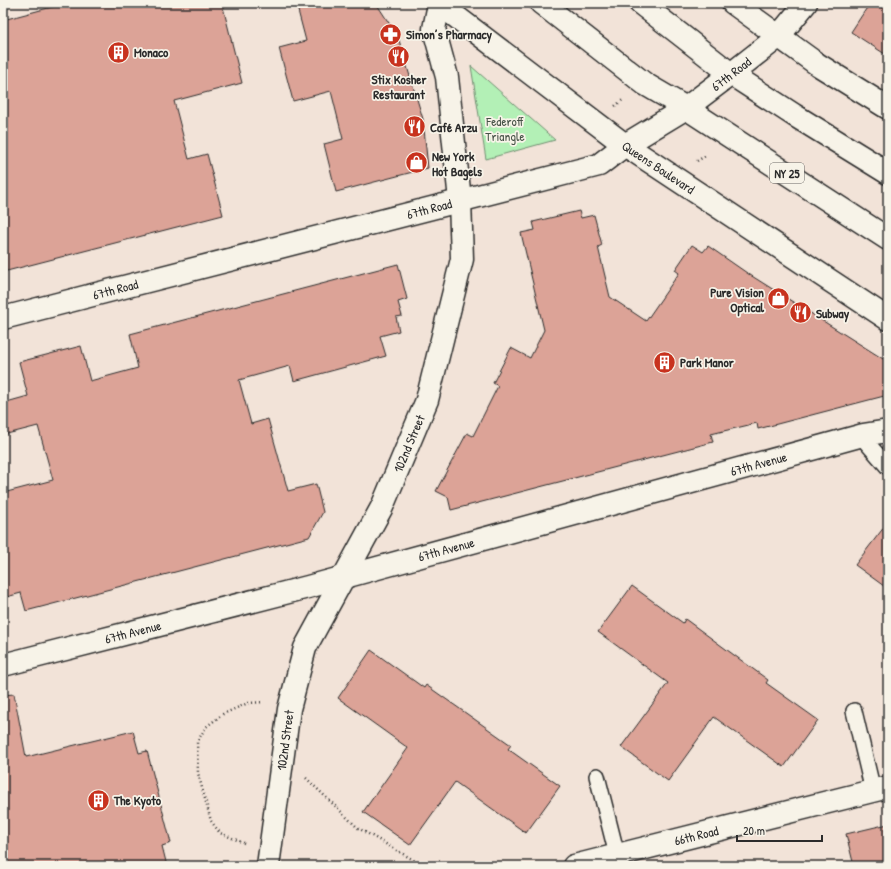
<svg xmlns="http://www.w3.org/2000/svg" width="891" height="869" font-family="'Patrick Hand',sans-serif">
<rect width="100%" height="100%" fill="#f2e3d8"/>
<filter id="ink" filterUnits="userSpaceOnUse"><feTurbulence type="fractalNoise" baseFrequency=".025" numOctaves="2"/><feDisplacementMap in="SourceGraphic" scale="8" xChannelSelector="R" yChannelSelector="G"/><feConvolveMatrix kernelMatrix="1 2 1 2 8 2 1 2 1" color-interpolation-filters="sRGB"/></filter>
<g filter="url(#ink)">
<!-- green -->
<path fill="#b3f0b6" stroke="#6f8e70" d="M471 66 555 140 486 159Z"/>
<!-- building -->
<g fill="#dca397" stroke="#2b2b2b">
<path d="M67 3H222L242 83 174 101 189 159 207 154 223 215 3 272V20Z"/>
<path d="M296 3H376L398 37 423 119 428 168 336 192 324 144 343 139 331 91 293 101 279 48 306 41Z"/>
<path d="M870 3H888V56L851 32Z"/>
<path d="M579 211 581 218 594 215 602 245 598 247 610 297 646 321 679 273 675 270 692 245 703 252 708 246 747 273 888 362V395L758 429 757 423 711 434 713 442 451 510 448 497 436 491 467 433 473 436 498 386 493 383 511 348 530 358 544 330 521 233 535 230 533 222Z"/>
<path d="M398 264 407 299 398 302 402 316 396 317 399 331 380 336 386 356 294 381 290 366 239 380 251 424 268 419 288 491 316 484 323 512 309 537 26 611 21 593 3 598V493L53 480 38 426 3 435V403L28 396 19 362 81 346 90 381 138 368 130 334Z"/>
<path d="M888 522V589L855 565Z"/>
<path d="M632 586 683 623 685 619 768 680 766 683 818 720 784 767 714 717 668 781 621 747 668 683 598 632Z"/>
<path d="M371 650 424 688 426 685 511 745 508 749 560 786 526 833 455 782 410 845 363 812 408 748 338 698Z"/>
<path d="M14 694 26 757 133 731 139 753 147 751 171 843 162 846 167 866H3V695Z"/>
<path d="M888 824V866H854L846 834Z"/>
</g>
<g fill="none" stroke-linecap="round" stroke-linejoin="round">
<defs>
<g id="lane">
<path d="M861 436 888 467"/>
<path d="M854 711 873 791"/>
<path d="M597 776 617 855"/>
</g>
<g id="street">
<path id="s1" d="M3 318 599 165 625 145 686 108 731 74 778 37 806 3"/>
<path id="s2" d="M3 665 308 587 863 435 888 431"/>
<path id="s3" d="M268 866 289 709 305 648 382 507 427 400 462 259 460 200 447 77 434 29 439 4"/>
<path id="s4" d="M574 866 888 787"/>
</g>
<g id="secondary">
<path id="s5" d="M438 3 625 145 888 319"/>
<path d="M733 3 817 64 888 108"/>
</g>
<g id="primary">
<path d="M541 3 645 84 686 108 888 239"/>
<path d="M640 3 731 74 794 115 888 173"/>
</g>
</defs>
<!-- lane casing -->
<use href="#lane" stroke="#2b2b2b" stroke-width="18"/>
<!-- street casing -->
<use href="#street" stroke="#2b2b2b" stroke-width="25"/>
<!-- secondary casing -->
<use href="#secondary" stroke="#2b2b2b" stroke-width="25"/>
<!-- primary casing -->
<use href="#primary" stroke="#2b2b2b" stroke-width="25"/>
<!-- path -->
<g stroke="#2b2b2b" stroke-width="2.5" stroke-dasharray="1 3" stroke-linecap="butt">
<path d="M615 106 624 99"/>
<path d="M697 161 707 155"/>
<path d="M306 778 358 828 424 866"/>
<path d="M244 843 220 833 211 821 198 773 197 742 206 727 223 714 248 703 264 702"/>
</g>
<!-- lane -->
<use href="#lane" stroke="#f7f3e8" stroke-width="15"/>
<!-- street -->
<use href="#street" stroke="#f7f3e8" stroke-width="22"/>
<!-- secondary -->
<use href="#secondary" stroke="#f7f3e8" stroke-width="22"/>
<!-- primary -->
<use href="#primary" stroke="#f7f3e8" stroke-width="22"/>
</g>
</g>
<!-- icons -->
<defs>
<symbol id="pharmacy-disc" viewBox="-11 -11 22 22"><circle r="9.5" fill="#c8321e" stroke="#f7f3e8"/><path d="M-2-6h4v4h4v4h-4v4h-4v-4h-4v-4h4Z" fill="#fff"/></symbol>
<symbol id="building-disc" viewBox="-11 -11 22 22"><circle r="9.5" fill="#c8321e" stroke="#f7f3e8"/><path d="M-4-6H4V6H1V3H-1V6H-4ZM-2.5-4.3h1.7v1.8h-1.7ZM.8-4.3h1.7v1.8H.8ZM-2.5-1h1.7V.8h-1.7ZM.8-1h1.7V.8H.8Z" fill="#fff"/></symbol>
<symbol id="restaurant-disc" viewBox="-11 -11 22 22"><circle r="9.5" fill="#c8321e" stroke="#f7f3e8"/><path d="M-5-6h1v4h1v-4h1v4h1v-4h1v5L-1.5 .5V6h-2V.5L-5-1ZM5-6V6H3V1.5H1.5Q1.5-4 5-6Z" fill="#fff"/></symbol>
<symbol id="shop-disc" viewBox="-11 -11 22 22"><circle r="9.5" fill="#c8321e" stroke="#f7f3e8"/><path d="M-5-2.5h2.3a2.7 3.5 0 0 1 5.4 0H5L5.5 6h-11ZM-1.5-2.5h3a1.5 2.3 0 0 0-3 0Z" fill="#fff"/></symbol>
</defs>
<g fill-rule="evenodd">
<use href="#pharmacy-disc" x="378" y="22" width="25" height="25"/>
<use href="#building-disc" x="106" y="40" width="25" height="25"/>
<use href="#restaurant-disc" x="386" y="44" width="25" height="25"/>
<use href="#restaurant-disc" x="402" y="114" width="25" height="25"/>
<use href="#shop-disc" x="404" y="150" width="25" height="25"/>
<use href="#shop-disc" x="766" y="286" width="25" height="25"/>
<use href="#restaurant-disc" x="788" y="300" width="25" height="25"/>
<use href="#building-disc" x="652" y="350" width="25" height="25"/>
<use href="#building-disc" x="86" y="788" width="25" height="25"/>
</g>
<g text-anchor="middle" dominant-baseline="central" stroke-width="3.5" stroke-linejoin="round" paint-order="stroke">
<!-- shield labels -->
<rect fill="#f7f3e8" stroke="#686764" stroke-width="1" x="770" y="163" width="34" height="20" rx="3"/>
<g font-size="12" font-weight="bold" fill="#2b2b2b">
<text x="787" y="173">NY 25</text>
</g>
<!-- poi labels -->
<g font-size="13" font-weight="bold" fill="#2b2b2b" stroke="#f7f3e8" text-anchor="start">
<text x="406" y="34">Simon’s Pharmacy</text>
<text x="134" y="52">Monaco</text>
<text x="399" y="79" text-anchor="middle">Stix Kosher<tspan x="399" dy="15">Restaurant</tspan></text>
<text x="430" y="127">Café Arzu</text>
<text x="432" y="156">New York<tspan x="432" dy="15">Hot Bagels</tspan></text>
<text x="764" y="292" text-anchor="end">Pure Vision<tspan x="764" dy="15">Optical</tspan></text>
<text x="816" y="313">Subway</text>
<text x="680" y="362">Park Manor</text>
<text x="114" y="800">The Kyoto</text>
</g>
<!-- street labels -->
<g font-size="13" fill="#2b2b2b" stroke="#f7f3e8">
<text stroke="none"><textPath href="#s1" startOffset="776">67th Road</textPath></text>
<text stroke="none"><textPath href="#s5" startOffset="275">Queens Boulevard</textPath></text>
<text stroke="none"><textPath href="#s1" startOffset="440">67th Road</textPath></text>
<text stroke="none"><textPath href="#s1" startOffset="116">67th Road</textPath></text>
<text stroke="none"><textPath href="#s3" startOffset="451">102nd Street</textPath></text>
<text stroke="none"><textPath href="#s2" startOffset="782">67th Avenue</textPath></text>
<text stroke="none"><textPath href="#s2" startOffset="458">67th Avenue</textPath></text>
<text stroke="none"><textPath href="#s2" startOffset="134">67th Avenue</textPath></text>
<text stroke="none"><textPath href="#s3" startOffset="127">102nd Street</textPath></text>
<text stroke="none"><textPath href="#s4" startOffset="126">66th Road</textPath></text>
</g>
<!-- park labels -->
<g font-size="13" fill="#465247" stroke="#f7f3e8">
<text x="505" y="121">Federoff<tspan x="505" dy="15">Triangle</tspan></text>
</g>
</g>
<!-- margin -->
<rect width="891" height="869" fill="none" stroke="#f7f3e8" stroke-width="16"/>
<rect x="8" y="8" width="875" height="853" fill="none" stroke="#2b2b2b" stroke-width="1.5" filter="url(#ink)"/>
<!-- scale -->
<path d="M737 835v6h85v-6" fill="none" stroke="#2b2b2b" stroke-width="2"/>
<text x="743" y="835" font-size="12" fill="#2b2b2b" stroke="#f7f3e8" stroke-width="3" paint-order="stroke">20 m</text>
</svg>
